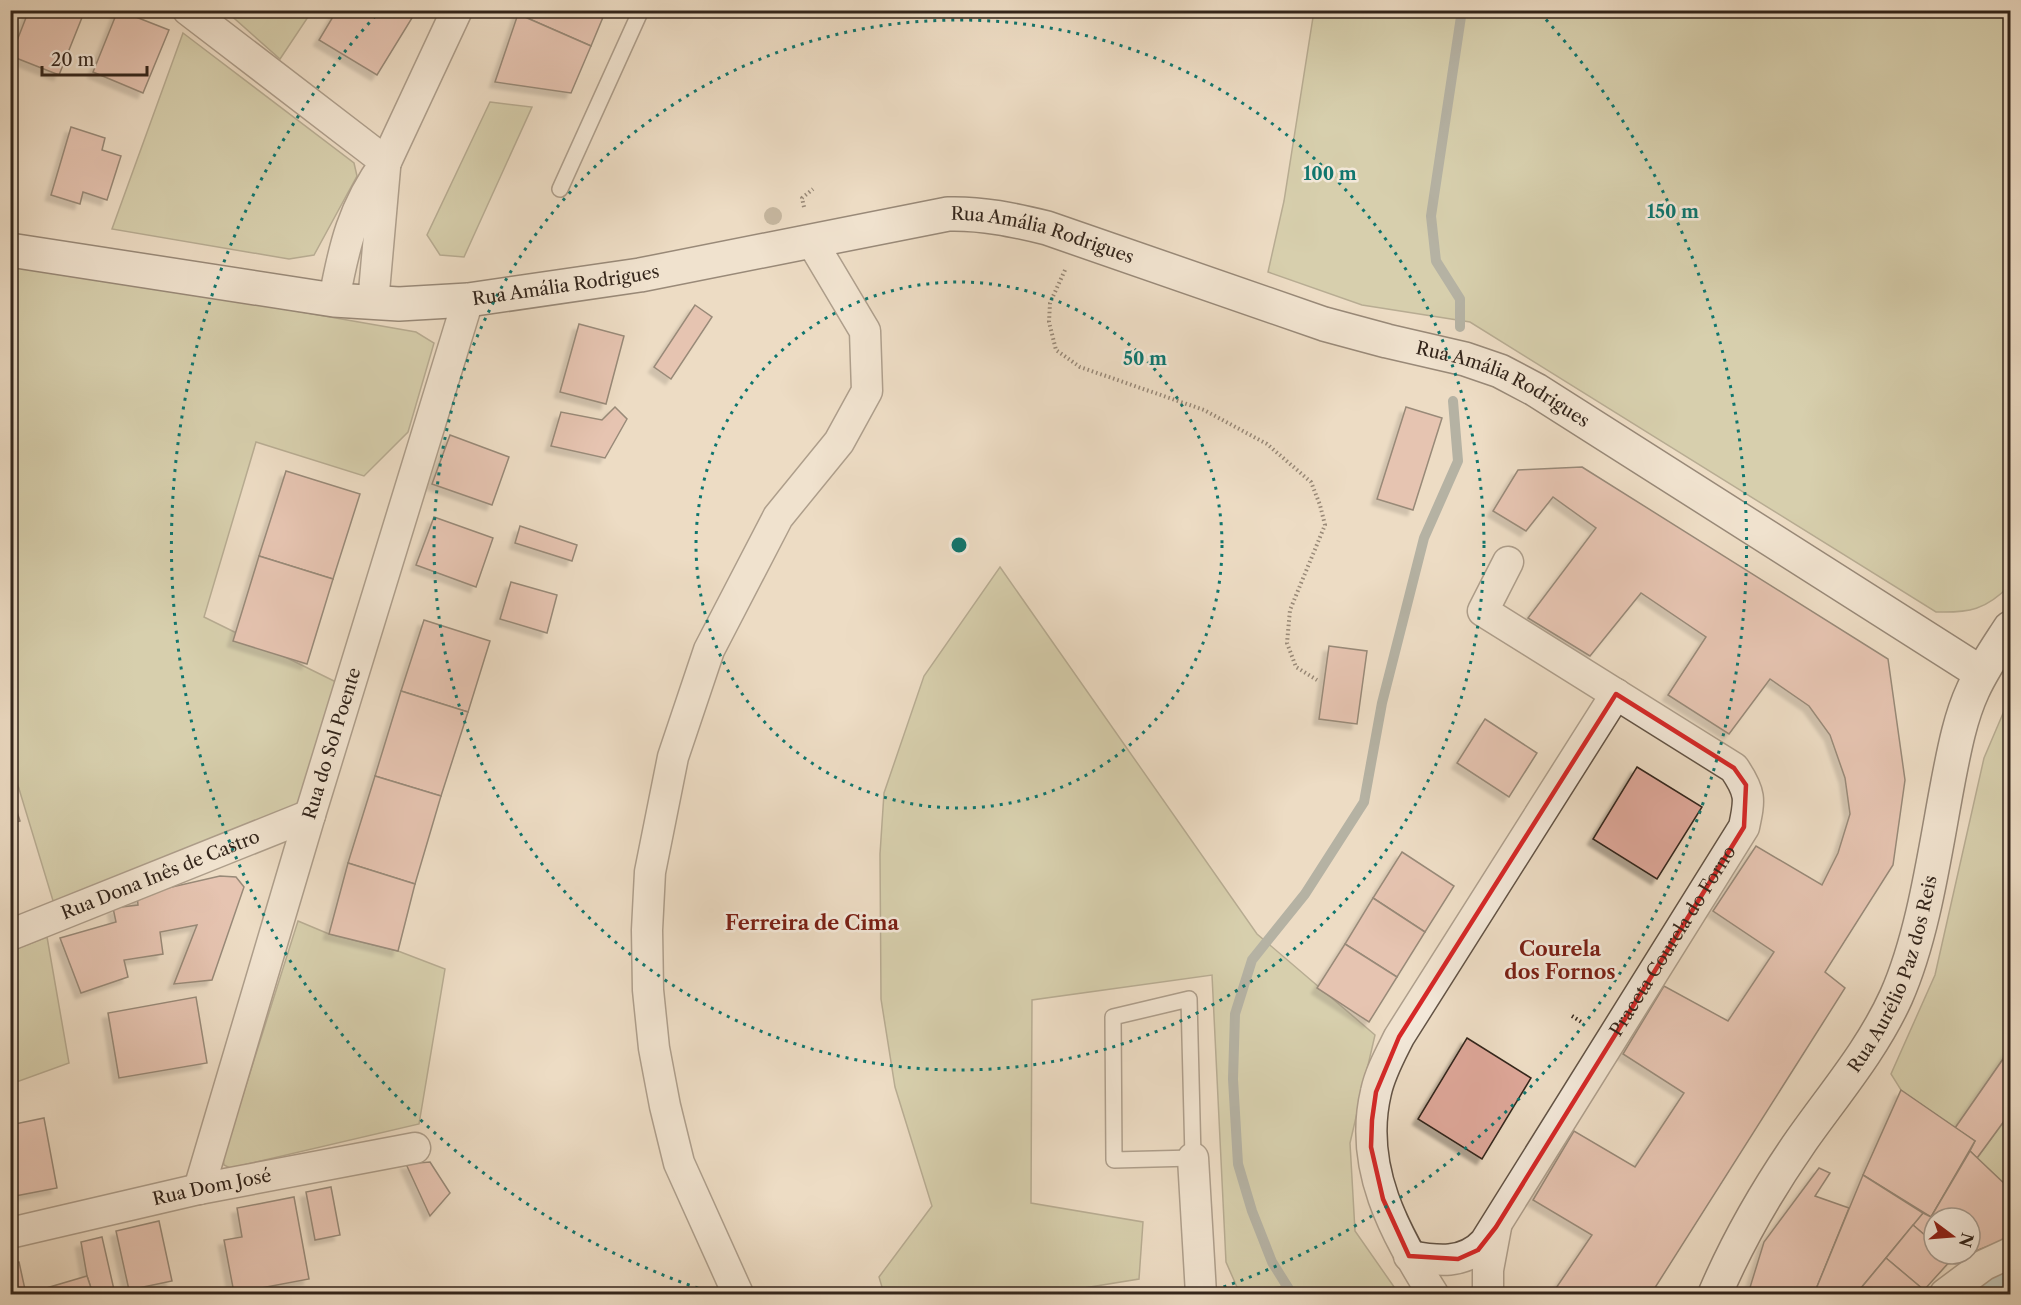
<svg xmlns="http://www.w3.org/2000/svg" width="2021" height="1305" font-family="'Libre Caslon Text',serif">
<defs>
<filter id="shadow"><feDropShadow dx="-5.5" dy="5.5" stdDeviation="1.5" flood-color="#0004"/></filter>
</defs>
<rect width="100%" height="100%" fill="#eddcc4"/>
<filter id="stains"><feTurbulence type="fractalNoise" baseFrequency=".00333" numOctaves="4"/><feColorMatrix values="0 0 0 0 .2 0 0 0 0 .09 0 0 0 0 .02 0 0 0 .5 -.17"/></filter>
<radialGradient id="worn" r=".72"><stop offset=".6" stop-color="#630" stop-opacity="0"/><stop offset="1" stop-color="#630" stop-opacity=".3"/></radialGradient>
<!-- green -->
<g fill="#bcbf91" stroke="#787256" stroke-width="1.5">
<path d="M226 11H312L280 59Z"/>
<path d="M1314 11H2010V585C1986 610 1969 613 1936 612L1470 322 1362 305 1268 272 1284 201Z"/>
<path d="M183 33 354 163 357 176 314 255 289 259 112 229Z"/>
<path d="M490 102 532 107 464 257 440 255 427 235Z"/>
<path d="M10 261 416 332 434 343 408 432 364 476 256 442 204 617 338 683 300 805 54 904 13 769 11 770Z"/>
<path d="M1000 567 1257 934 1375 1035 1350 1143 1355 1231 1399 1294H1288L1283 1286 1240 1294 1226 1262 1212 975 1032 1000 1031 1203 1143 1222 1139 1279 1047 1294H884L879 1277 932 1206 895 1087 881 999 880 854 884 793 924 676Z"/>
<path d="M2010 697V1049L1955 1128 1901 1090 1891 1074 1935 975 1984 758Z"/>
<path d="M298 921 329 934 398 951 445 969 419 1124 230 1168 224 1165 223 1158Z"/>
<path d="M47 937 69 1063 11 1084V951Z"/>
<path d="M2010 1113V1189L1977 1158Z"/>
<path d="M2010 1266V1291L2005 1294H1969L1993 1274Z"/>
</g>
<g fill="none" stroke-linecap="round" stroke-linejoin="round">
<!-- stream -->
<g stroke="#717e7b" stroke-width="10">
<path d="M1460 327V299L1436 261 1431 216 1462 10"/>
<path d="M1292 1294 1272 1262 1252 1211 1238 1164 1233 1079 1235 1014 1252 960 1305 894 1364 802 1382 703 1424 538 1458 461 1453 401"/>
</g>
<!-- river -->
<path stroke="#9bbabb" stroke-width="63" d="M1978 1294 1987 1285 2010 1275"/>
</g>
<!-- building -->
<g fill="#dea799" stroke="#33251b" stroke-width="1.5" filter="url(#shadow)">
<path d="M29 10H85L59 75 11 56Z"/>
<path d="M118 10 169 30 143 93 93 72Z"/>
<path d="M337 10H400L412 18 377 75 319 40Z"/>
<path d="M519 10H606L591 46 518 14Z"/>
<path d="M518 14 591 46 571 93 495 82Z"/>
<path d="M71 127 105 138 102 150 121 156 107 200 83 192 80 204 51 195Z"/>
<path d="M695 305 712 317 671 379 654 367Z"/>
<path d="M579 324 624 336 606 404 560 392Z"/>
<path d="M615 407 627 419 605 458 551 446 561 412 602 420Z"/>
<path d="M1406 407 1442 418 1413 510 1377 499Z"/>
<path d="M450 435 509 457 492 505 432 484Z"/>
<path d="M1582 467 1888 659 1905 780 1893 865 1825 972 1845 988 1651 1294H1552L1592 1235 1533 1200 1574 1131 1635 1167 1684 1093 1623 1054 1664 986 1728 1021 1774 952 1713 911 1756 846 1822 885 1838 853 1850 814 1845 778 1830 735 1809 706 1770 679 1729 734 1668 695 1706 637 1641 593 1590 656 1528 618 1596 528 1553 497 1526 531 1493 511 1518 470Z"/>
<path d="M286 471 360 494 333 579 259 556Z"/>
<path d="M434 517 493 538 476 587 416 565Z"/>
<path d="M520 526 577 545 572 561 515 543Z"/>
<path d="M259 556 333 579 307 664 233 641Z"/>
<path d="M511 582 557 595 547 633 500 619Z"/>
<path d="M424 620 490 641 468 712 401 691Z"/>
<path d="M1329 646 1367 651 1357 724 1319 719Z"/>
<path d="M401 691 468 712 441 796 375 776Z"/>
<path d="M1485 719 1537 753 1509 797 1457 763Z"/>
<path d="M1637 767 1702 807 1657 879 1593 839Z"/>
<path d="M375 776 441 796 415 884 348 863Z"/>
<path d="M10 791 20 821 10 824Z"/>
<path d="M1402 852 1454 886 1425 932 1373 898Z"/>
<path d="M348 863 415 884 398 951 329 934Z"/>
<path d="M220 876 236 877 244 887 212 980 174 984 197 925 160 932 163 954 124 960 128 977 81 993 60 938 116 922 113 908 138 905 137 895Z"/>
<path d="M1373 898 1425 932 1397 977 1345 944Z"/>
<path d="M1345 944 1397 977 1369 1022 1317 988Z"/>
<path d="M196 997 207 1063 119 1078 108 1013Z"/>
<path d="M1467 1038 1531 1078 1482 1159 1418 1119Z"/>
<path d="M2010 1049V1113L1977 1158 1970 1151 1975 1141 1955 1128Z"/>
<path d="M1901 1090 1975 1141 1931 1217 1863 1175Z"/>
<path d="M44 1118 57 1188 10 1197V1125Z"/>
<path d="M1970 1151 2010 1189V1238L1970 1253V1218H1934V1243L1913 1225 1923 1213 1931 1217Z"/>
<path d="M430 1162 450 1193 430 1216 406 1164Z"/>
<path d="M1819 1168 1830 1173 1815 1196 1849 1208 1814 1294H1748L1764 1242Z"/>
<path d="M1863 1175 1923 1213 1856 1294H1814Z"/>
<path d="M331 1187 340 1235 315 1240 306 1192Z"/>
<path d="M294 1197 309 1279 234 1293 224 1240 242 1237 237 1208Z"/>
<path d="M159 1221 172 1281 129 1290 116 1231Z"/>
<path d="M1913 1225 1934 1243V1254H1946L1952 1259 1924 1290 1886 1258Z"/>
<path d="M102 1237 115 1294H93L87 1276 81 1242Z"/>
<path d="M1886 1258 1924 1290 1920 1294H1856Z"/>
<path d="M19 1262 26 1294H10V1263Z"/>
<path d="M87 1276 93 1294H37L36 1291Z"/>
</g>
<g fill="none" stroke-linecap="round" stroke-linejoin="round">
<defs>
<g id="lane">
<path d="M560 189 641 10"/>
<path d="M1189 999 1193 1158 1114 1160 1113 1017Z"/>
</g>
<g id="street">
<path d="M188 10 386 162"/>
<path d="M334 300C344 246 353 207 386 162L457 10"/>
<path d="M373 303 385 168"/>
<path id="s1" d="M10 935 310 815"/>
<path d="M1193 1158 1201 1294"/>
<path id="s2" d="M199 1189 310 815 468 300"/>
<path id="s3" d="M10 1233 199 1189 415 1148"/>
<path id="s4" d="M1409 1256C1437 1261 1464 1265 1485 1242L1744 827C1750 799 1751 793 1734 768L1483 611 1508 562"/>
<path d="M738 1294 679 1163 665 1106 654 1048 648 990 647 930 650 872 673 757 709 650 778 517 839 442 867 391 865 331 812 242"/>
<path d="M1433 1294C1395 1233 1358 1167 1376 1092 1380 1073 1390 1055 1399 1037L1616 694"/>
<path d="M1488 1294V1270L1496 1227"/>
<path d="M1945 1294 1984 1265 2010 1253"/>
</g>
<g id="secondary">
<path id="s5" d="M10 250 334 300 399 304 468 300 640 275 948 214C982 213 1014 220 1047 228L1324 324 1387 341 1465 359 1500 371 1536 390 1981 673"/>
<path id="s6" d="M1715 1294C1738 1240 1767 1190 1801 1141 1834 1094 1872 1050 1896 997 1924 934 1935 850 1948 782 1954 751 1960 718 1973 690 1983 668 1997 648 2010 628"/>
</g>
</defs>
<!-- lane casing -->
<use href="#lane" stroke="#625345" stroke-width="18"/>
<!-- street casing -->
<use href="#street" stroke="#625345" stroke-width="33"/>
<!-- secondary casing -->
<use href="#secondary" stroke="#33251b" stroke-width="36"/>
<!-- path -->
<g stroke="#33251b" stroke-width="4" stroke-dasharray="1.5 3" stroke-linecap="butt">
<path d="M804 207 802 198 813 189"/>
<path d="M1065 270 1050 303 1049 322 1056 350 1080 367 1204 410 1267 444 1311 482 1320 505 1325 525 1290 610 1287 643 1296 667 1317 680"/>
<path d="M1572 1016 1583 1023"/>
</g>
<!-- lane -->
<use href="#lane" stroke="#f3e8d9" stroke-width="15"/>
<!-- street -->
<use href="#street" stroke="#f3e8d9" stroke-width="30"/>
<!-- secondary -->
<use href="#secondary" stroke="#f3e8d9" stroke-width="33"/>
</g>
<!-- trees -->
<circle fill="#998d77" cx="773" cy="216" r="9"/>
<!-- marked area -->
<path d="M0 0H2021V1305H0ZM1616 694 1734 768 1746 785 1744 827 1496 1227 1478 1250 1458 1259 1409 1256 1383 1199 1371 1147 1372 1120 1376 1092 1399 1037Z" fill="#eddcc4" fill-opacity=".55" fill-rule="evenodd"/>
<path fill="none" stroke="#d62828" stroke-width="4.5" stroke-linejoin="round" d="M1616 694 1734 768 1746 785 1744 827 1496 1227 1478 1250 1458 1259 1409 1256 1383 1199 1371 1147 1372 1120 1376 1092 1399 1037Z"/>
<!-- distance rings -->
<g fill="none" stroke="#0f766e" stroke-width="3" stroke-dasharray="3 6">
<circle cx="959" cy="545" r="263"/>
<circle cx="959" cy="545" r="525"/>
<path d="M715 1294A788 788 0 0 1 378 13M1540 13A788 788 0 0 1 1203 1294"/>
</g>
<g text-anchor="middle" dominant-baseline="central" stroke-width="5" stroke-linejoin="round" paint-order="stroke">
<!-- street labels -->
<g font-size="18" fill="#33251b" stroke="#f3e8d9">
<text stroke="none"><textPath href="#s5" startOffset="1047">Rua Amália Rodrigues</textPath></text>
<text stroke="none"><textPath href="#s5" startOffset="561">Rua Amália Rodrigues</textPath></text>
<text stroke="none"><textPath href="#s5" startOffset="1533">Rua Amália Rodrigues</textPath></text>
<text stroke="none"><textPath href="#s2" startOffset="465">Rua do Sol Poente</textPath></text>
<text stroke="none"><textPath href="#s1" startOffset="162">Rua Dona Inês de Castro</textPath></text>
<text stroke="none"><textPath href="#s4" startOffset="436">Praceta Courela do Forno</textPath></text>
<text stroke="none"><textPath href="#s6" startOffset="369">Rua Aurélio Paz dos Reis</textPath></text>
<text stroke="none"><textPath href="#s3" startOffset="207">Rua Dom José</textPath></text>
</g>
<!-- neighbourhood labels -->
<g font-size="20" font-weight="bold" fill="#7a1f14" stroke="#f3e8d9">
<text x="812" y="923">Ferreira de Cima</text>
<text x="1560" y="949">Courela<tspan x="1560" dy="23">dos Fornos</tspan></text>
</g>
</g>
<circle cx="959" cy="545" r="9" fill="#0f766e" stroke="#f3e8d9" stroke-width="3"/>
<g font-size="18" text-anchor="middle" font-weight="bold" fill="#0f766e" stroke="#f3e8d9" stroke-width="5" stroke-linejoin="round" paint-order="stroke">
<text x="1330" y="180">100 m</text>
<text x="1673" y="218">150 m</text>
<text x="1145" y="365">50 m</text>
</g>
<!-- margin -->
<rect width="2021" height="1305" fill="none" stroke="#eddcc4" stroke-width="36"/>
<rect x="12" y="12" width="1997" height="1281" fill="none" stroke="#33251b" stroke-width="3"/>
<rect x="18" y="18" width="1985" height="1269" fill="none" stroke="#33251b" stroke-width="1.5"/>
<!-- north arrow -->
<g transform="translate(1952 1236) rotate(106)"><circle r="28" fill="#f3e8d9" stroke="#a69a8d" stroke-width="1.5"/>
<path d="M0-4.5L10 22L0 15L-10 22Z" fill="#8f2418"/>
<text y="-9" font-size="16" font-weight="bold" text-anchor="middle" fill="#33251b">N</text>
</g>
<!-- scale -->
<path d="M42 66v9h105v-9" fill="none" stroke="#33251b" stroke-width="3"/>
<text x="51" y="66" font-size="18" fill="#33251b" stroke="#f3e8d9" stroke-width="4.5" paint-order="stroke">20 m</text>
<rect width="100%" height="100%" filter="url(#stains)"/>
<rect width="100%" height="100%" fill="url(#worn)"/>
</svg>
